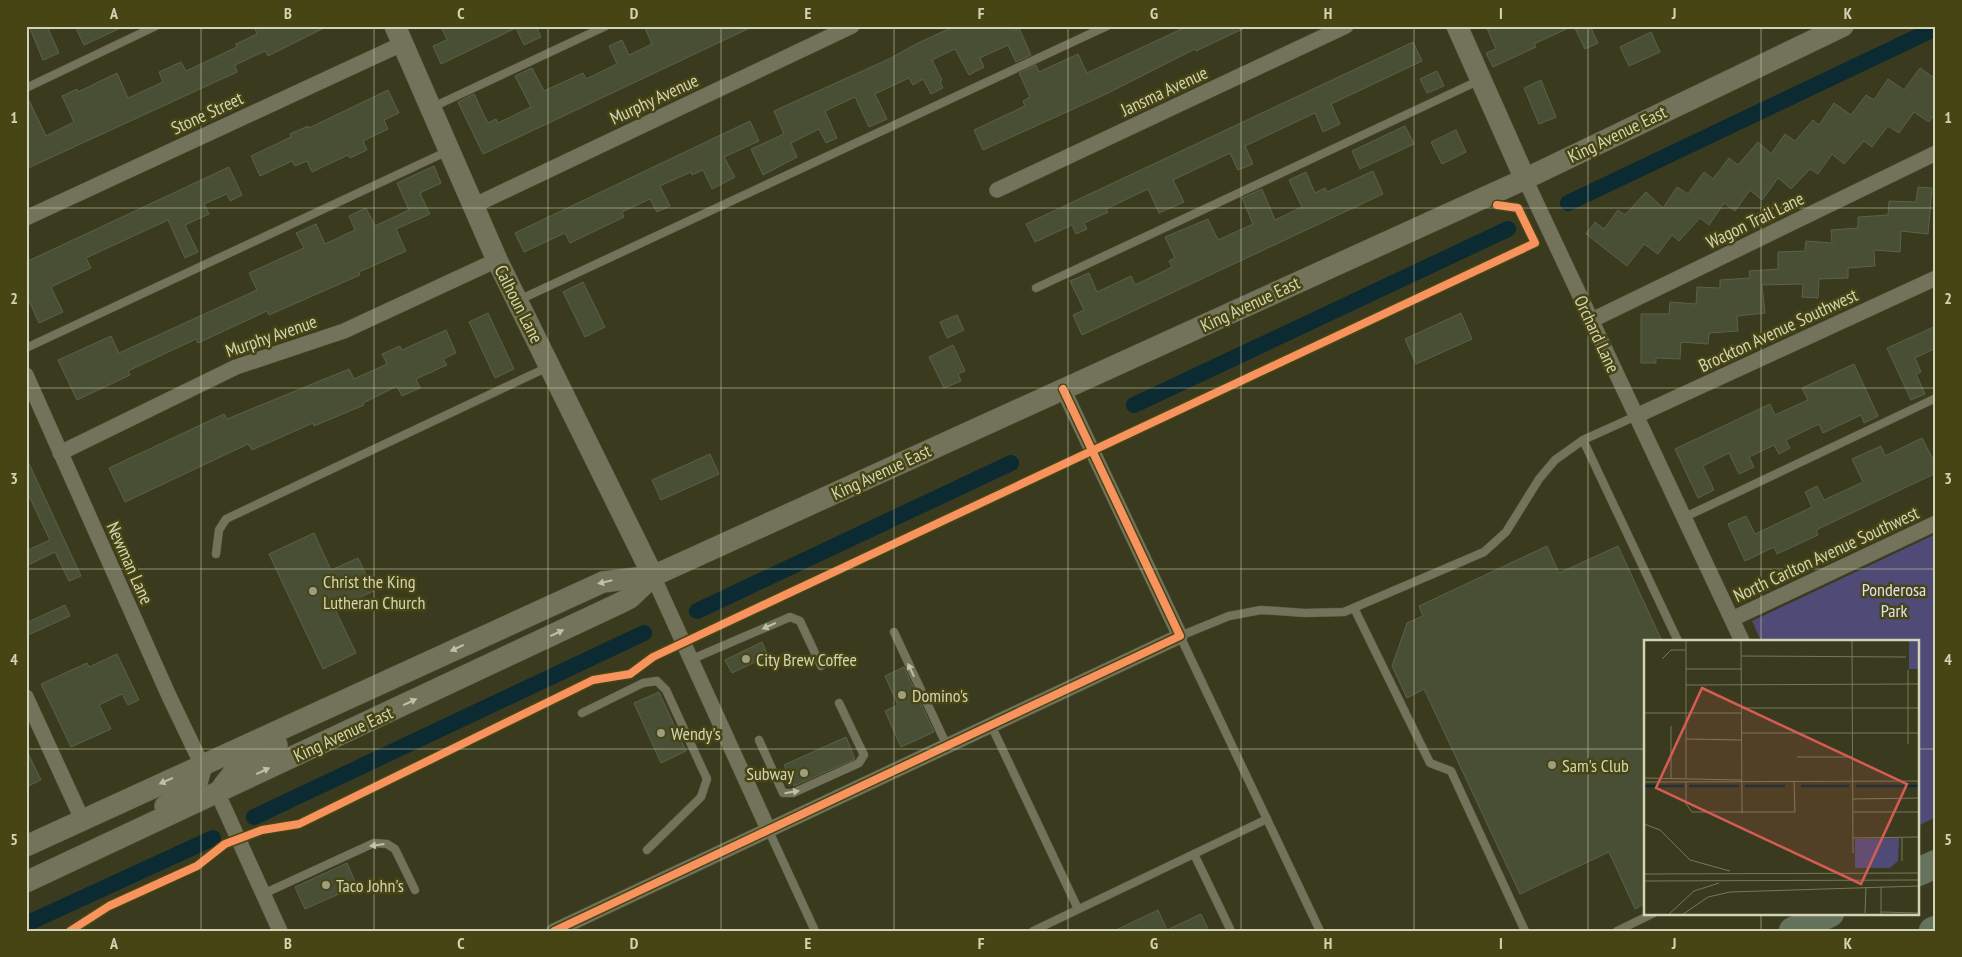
<svg xmlns="http://www.w3.org/2000/svg" width="1962" height="957" font-family="'PT Sans Narrow',sans-serif">
<rect width="100%" height="100%" fill="#3a3a1f"/>
<!-- green -->
<path fill="#504a76" d="M1936 534V817L1918 826V641H1761L1752 621Z"/>
<g fill="none" stroke-linecap="round" stroke-linejoin="round">
<!-- canal -->
<g stroke="#0c2a32" stroke-width="16">
<path d="M1568 203 1936 28"/>
<path d="M1134 405 1508 229"/>
<path d="M697 611 1011 463"/>
<path d="M254 817 644 633"/>
<path d="M26 924 213 838"/>
</g>
</g>
<!-- building -->
<g fill="#494f35" stroke="#5c614a">
<path d="M29 26H47L59 53 43 60Z"/>
<path d="M75 26H125L84 45Z"/>
<path d="M254 26H328L268 56 265 51 235 65 237 72 26 169V94L46 136 74 122 62 96 77 89 78 92 117 73 128 98 163 82 159 72 181 62 186 71 237 47 236 44 257 34Z"/>
<path d="M441 26H536L541 37 524 45 516 28 441 64 433 46 447 40Z"/>
<path d="M644 26H754L483 154 458 102 474 94 488 123 496 119 498 123 531 107 515 76 532 68 544 91 583 73 586 79 617 64 609 46 622 40 629 55 652 44Z"/>
<path d="M955 26H1011L1013 31 1019 28 1031 55 1016 62 1008 45 980 58 984 67 969 75 955 49 932 60 942 80 940 81 943 88 931 94 923 79 913 85 909 78 875 94 887 119 869 127 855 97 825 111 837 138 826 143 819 129 791 143 797 157 763 175 751 149 784 134 774 111 891 58 916 44Z"/>
<path d="M1188 26H1249L1196 51 1195 49 1104 95 983 150 974 130 1025 106 1023 101 1030 97 1019 73 1036 65 1039 72 1078 54 1087 73Z"/>
<path d="M1486 26H1573L1534 44 1536 47 1493 67 1486 53 1496 49Z"/>
<path d="M1574 26H1590L1598 43 1585 49Z"/>
<path d="M1651 32 1660 52 1629 66 1620 47Z"/>
<path d="M1413 42 1422 61 1331 104 1340 124 1323 132 1315 113 1245 146 1253 164 1238 170 1230 153 1173 180 1184 202 1159 213 1148 189 1106 209 1108 212 1084 223 1087 229 1076 234 1072 225 1035 242 1026 224Z"/>
<path d="M1920 68 1936 79V112L1929 122 1914 112 1899 133 1888 126 1872 147 1864 141 1844 164 1832 154 1818 174 1810 169 1791 189 1778 178 1762 200 1750 190 1735 211 1724 203 1709 225 1700 218 1679 241 1672 235 1658 254 1644 244 1627 266 1586 234 1595 222 1604 229 1618 210 1625 215 1646 192 1663 208 1677 187 1688 194 1704 172 1713 179 1729 158 1738 165 1758 142 1771 154 1785 134 1795 141 1813 120 1819 125 1834 103 1851 115 1866 95 1874 100 1888 79 1904 90Z"/>
<path d="M1437 71 1444 86 1427 93 1420 79Z"/>
<path d="M1541 80 1556 117 1539 124 1524 88Z"/>
<path d="M388 90 399 113 384 120 388 129 363 141 367 150 350 158 348 155 312 172 307 161 295 166 292 161 260 176 251 156 291 137 290 134 308 126 309 128Z"/>
<path d="M750 121 759 141 724 157 735 177 712 189 703 170 692 175 691 172 660 186 670 206 657 212 650 199 622 212 624 217 570 243 565 233 524 252 515 233Z"/>
<path d="M1405 126 1414 144 1360 169 1352 151Z"/>
<path d="M1456 130 1466 152 1442 164 1431 142Z"/>
<path d="M434 166 441 183 420 193 430 214 396 229 406 251 359 272 360 275 269 315 267 311 198 343 196 339 128 371 130 375 77 400 58 360 111 336 119 353 257 290 249 273 304 248 296 233 316 224 325 244 355 230 349 216 366 208 375 226 409 210 397 183Z"/>
<path d="M229 167 242 195 230 201 227 194 204 204 209 214 185 225 198 252 185 258 168 220 86 258 91 268 51 287 63 312 39 323 26 294V262Z"/>
<path d="M1373 171 1383 194 1082 335 1073 315 1084 310 1070 281 1089 273 1097 292 1131 276 1135 285 1172 267 1169 261 1175 258 1165 237 1208 219 1218 240 1253 224 1242 198 1262 189 1275 220 1302 207 1289 180 1306 172 1315 193 1325 188 1327 192Z"/>
<path d="M1918 187 1932 188 1928 234 1901 231 1900 252 1874 250 1875 266 1848 268V278L1819 279 1818 298 1802 297 1803 284 1762 285 1765 313 1737 316 1738 331 1709 333 1708 344 1681 342 1680 359 1656 358V363H1641V314H1669L1670 302 1696 304 1697 287 1720 288V280L1750 278 1749 271 1778 269V252L1805 251 1806 241 1832 243 1831 230 1858 228V217L1888 215 1889 201 1916 202Z"/>
<path d="M583 282 605 327 585 337 563 292Z"/>
<path d="M488 313 514 369 495 378 469 322Z"/>
<path d="M1461 313 1472 339 1416 364 1405 339Z"/>
<path d="M957 315 964 330 947 338 940 322Z"/>
<path d="M1936 326V348L1915 358 1921 372 1916 374 1925 394 1911 400 1887 348Z"/>
<path d="M446 330 456 353 443 359 447 365 416 379 420 388 402 396 397 386 363 403 364 405 314 426 313 423 252 450 248 444 125 502 109 468 224 414 227 419 349 369 354 379 387 364 382 354 400 346 402 350Z"/>
<path d="M953 345 965 371 958 374 961 381 944 388 929 357Z"/>
<path d="M1854 364 1878 416 1864 423 1861 415 1823 433 1819 424 1786 440 1790 448 1779 454 1774 445 1749 457 1754 467 1739 474 1729 453 1703 466 1714 490 1698 498 1675 449 1770 404 1775 415 1808 400 1802 388Z"/>
<path d="M1922 438 1936 465V473L1816 530 1818 535 1777 554 1774 547 1745 561 1728 524 1746 516 1755 534 1812 507 1805 492 1817 486 1824 500 1863 482 1852 459 1881 446 1885 456Z"/>
<path d="M710 454 719 474 661 500 652 480Z"/>
<path d="M26 457 81 576 69 581 55 552 26 566V551L50 540 26 490Z"/>
<path d="M314 533 331 570 358 558 374 591 335 609 356 653 323 669 269 554Z"/>
<path d="M1547 546 1559 573 1618 546 1662 641H1646V903L1635 909 1609 852 1520 894 1424 689 1407 698 1392 666 1407 623 1423 616 1419 606Z"/>
<path d="M65 605 70 616 26 636V623Z"/>
<path d="M762 642 768 656 732 673 725 660Z"/>
<path d="M117 654 139 700 128 705 122 694 99 705 111 729 71 747 41 684 87 663 89 667Z"/>
<path d="M904 667 934 732 901 747 885 711 898 705 885 676Z"/>
<path d="M659 692 686 751 661 763 634 703Z"/>
<path d="M846 737 855 759 794 786 784 765Z"/>
<path d="M26 749 41 780 26 787Z"/>
<path d="M347 863 357 886 305 909 295 887Z"/>
<path d="M1158 910 1167 930 1201 914 1209 931H1114Z"/>
</g>
<g fill="none" stroke-linecap="round" stroke-linejoin="round">
<defs>
<g id="lane">
<path d="M26 88 156 26"/>
<path d="M433 107 606 26"/>
<path d="M1036 288 1480 80"/>
<path d="M519 300 1107 26"/>
<path d="M26 348 448 151"/>
<path d="M1583 440 1678 641"/>
<path d="M1683 518 1936 398"/>
<path d="M216 554 219 530 226 519 548 367"/>
<path d="M1354 608 1430 763 1451 771 1525 931"/>
<path d="M894 632 947 746"/>
<path d="M690 660 790 617 800 621 821 666"/>
<path d="M582 713 643 683 657 681 666 690 707 779 701 797 647 850"/>
<path d="M991 725 1078 909"/>
<path d="M759 740 783 793H793L859 763 864 755 839 703"/>
<path d="M768 829 815 931"/>
<path d="M1194 854 1231 931"/>
<path d="M263 894 374 843 387 844 395 849 415 890"/>
<path d="M1033 931 1267 819"/>
<path d="M1320 931 1180 636 1229 616 1261 610 1305 613 1344 612 1484 552 1506 532 1539 479 1555 460 1583 440 1636 416"/>
<path d="M1617 931 1654 913"/>
</g>
<g id="street">
<path d="M1525 179 1742 641"/>
<path d="M997 190 1346 26"/>
<path d="M473 206 852 26"/>
<path d="M26 218 404 43"/>
<path d="M1590 321 1936 153"/>
<path d="M26 375 169 696 202 765"/>
<path d="M1636 416 1936 278"/>
<path d="M60 453 236 367 344 331 497 260"/>
<path d="M653 576 768 829"/>
<path d="M1732 619 1936 523"/>
<path d="M26 697 82 819"/>
<path d="M217 792 280 931"/>
<path d="M554 931 1180 636 1063 389"/>
</g>
<g id="secondary">
<path d="M395 26 497 260 653 576"/>
<path d="M1457 26 1525 179"/>
<path d="M223 786 238 767 277 745"/>
<path d="M165 806 197 783 202 765"/>
<path d="M26 846 603 582 653 576 1525 179 1843 26"/>
<path d="M26 882 618 604 630 598 653 576"/>
</g>
<g id="highway">
<path d="M1918 872 1936 864"/>
<path d="M1793 931 1830 913"/>
<path d="M1933 931 1936 930"/>
</g>
</defs>
<!-- lane casing -->
<use href="#lane" stroke="#575741" stroke-width="9"/>
<!-- street casing -->
<use href="#street" stroke="#575741" stroke-width="16"/>
<!-- secondary casing -->
<use href="#secondary" stroke="#575741" stroke-width="22"/>
<!-- highway casing -->
<use href="#highway" stroke="#575741" stroke-width="29"/>
<!-- lane -->
<use href="#lane" stroke="#73735b" stroke-width="8"/>
<!-- street -->
<use href="#street" stroke="#73735b" stroke-width="15"/>
<!-- secondary -->
<use href="#secondary" stroke="#73735b" stroke-width="21"/>
<!-- highway -->
<use href="#highway" stroke="#66735c" stroke-width="28"/>
<defs>
<g id="cycleway">
<path d="M70 931 109 906 197 866 225 844 262 830 299 824 593 680 630 674 653 657 706 632 1535 243 1518 208 1497 205"/>
<path d="M554 931 1180 636 1063 389"/>
</g>
</defs>
<!-- cycleway casing -->
<use href="#cycleway" stroke="#464513" stroke-width="11"/>
<!-- cycleway -->
<use href="#cycleway" stroke="#f8935d" stroke-width="8"/>
</g>
<!-- one-way arrows -->
<defs><path id="oneway-solid" d="M-6-.8H1V-3.2L6.5 0L1 3.2V.8H-6Z" transform="scale(1.25)"/></defs>
<g fill="#c0c1a2">
<use href="#oneway-solid" transform="translate(605 582) rotate(167)"/>
<use href="#oneway-solid" transform="translate(769 626) rotate(156)"/>
<use href="#oneway-solid" transform="translate(557 633) rotate(-25)"/>
<use href="#oneway-solid" transform="translate(457 648) rotate(155)"/>
<use href="#oneway-solid" transform="translate(911 670) rotate(-115)"/>
<use href="#oneway-solid" transform="translate(410 702) rotate(-25)"/>
<use href="#oneway-solid" transform="translate(263 771) rotate(-25)"/>
<use href="#oneway-solid" transform="translate(166 781) rotate(156)"/>
<use href="#oneway-solid" transform="translate(792 792) rotate(-9)"/>
<use href="#oneway-solid" transform="translate(377 845) rotate(172)"/>
</g>
<!-- grid -->
<path fill="none" stroke="#d3d4b4" stroke-width="1" stroke-opacity="0.55" d="M201 26V931M374 26V931M548 26V931M721 26V931M894 26V931M1068 26V931M1241 26V931M1414 26V931M1588 26V931M1761 26V641M26 208H1936M26 388H1936M26 569H1936M26 749H1646M1918 749H1936M1761 913V931"/>
<!-- markers -->
<g fill="#9d9e80" stroke="#464513" stroke-width="2">
<circle cx="313" cy="591" r="5"/>
<circle cx="746" cy="659" r="5"/>
<circle cx="902" cy="695" r="5"/>
<circle cx="661" cy="733" r="5"/>
<circle cx="1552" cy="765" r="5"/>
<circle cx="804" cy="773" r="5"/>
<circle cx="326" cy="885" r="5"/>
</g>
<g text-anchor="middle" dominant-baseline="central" stroke-width="5" stroke-linejoin="round" paint-order="stroke">
<!-- street labels -->
<g font-size="18" fill="#d3d4b4" stroke="#464513">
<text transform="translate(1164 91) rotate(-25)">Jansma Avenue</text>
<text transform="translate(654 99) rotate(-25)">Murphy Avenue</text>
<text transform="translate(207 113) rotate(-25)">Stone Street</text>
<text transform="translate(1617 134) rotate(-26)">King Avenue East</text>
<text transform="translate(1755 220) rotate(-26)">Wagon Trail Lane</text>
<text transform="translate(519 304) rotate(63)">Calhoun Lane</text>
<text transform="translate(1250 304) rotate(-25)">King Avenue East</text>
<text transform="translate(1778 330) rotate(-25)">Brockton Avenue Southwest</text>
<text transform="translate(1597 334) rotate(65)">Orchard Lane</text>
<text transform="translate(271 336) rotate(-19)">Murphy Avenue</text>
<text transform="translate(881 472) rotate(-25)">King Avenue East</text>
<text transform="translate(1826 554) rotate(-25)">North Carlton Avenue Southwest</text>
<text transform="translate(130 563) rotate(66)">Newman Lane</text>
<text transform="translate(343 734) rotate(-25)">King Avenue East</text>
</g>
<!-- poi labels -->
<g font-size="18" fill="#d3d4b4" stroke="#464513" text-anchor="start">
<text x="323" y="581">Christ the King<tspan x="323" dy="21">Lutheran Church</tspan></text>
<text x="756" y="659">City Brew Coffee</text>
<text x="912" y="695">Domino's</text>
<text x="671" y="733">Wendy's</text>
<text x="1562" y="765">Sam's Club</text>
<text x="794" y="773" text-anchor="end">Subway</text>
<text x="336" y="885">Taco John's</text>
</g>
<!-- park labels -->
<g font-size="18" fill="#e0dff3" stroke="#464513">
<text x="1894" y="589">Ponderosa<tspan x="1894" dy="21">Park</tspan></text>
</g>
</g>
<!-- overview -->
<g transform="translate(1644 640)">
<rect width="275" height="275" fill="#3a3a1f"/>
<path d="M265 0H275V29H265ZM255 198 254 221 246 228H211V199Z" fill="#504a76"/>
<path fill="none" stroke="#0c2a32" stroke-width="2.5" d="M0 146H40M45 146H95M101 146H141M157 146H205M212 146H275"/>
<path fill="none" stroke="#77785b" stroke-width="1" d="M97 0 98 173M208 0 209 213M98 16 262 17M18 19 27 10H42M42 29H98M264 30V104M42 45 275 44M98 68H275M0 73H98M98 93H275M42 99 98 100M153 117H209M0 138 97 140M27 138V86M42 138V0M0 142 275 141M42 142V164L48 172H151L150 141M209 159 275 158M209 172H275M0 184 16 190 46 220 86 231M209 198 275 197M258 221V197M0 234 275 233M0 241 275 240M237 247V275M237 272 275 273M221 273 222 247M24 275 50 251 75 243M38 275 64 257 86 252 275 246"/>
<path fill="#d55c52" fill-opacity="0.15" stroke="#d55c52" stroke-width="2.5" d="M58 48 263 144 217 244 12 148Z"/>
<rect width="275" height="275" fill="none" stroke="#d3d4b4" stroke-width="2.5"/>
</g>
<!-- border -->
<rect width="1962" height="957" fill="none" stroke="#464513" stroke-width="55"/>
<rect x="28" y="28" width="1906" height="902" fill="none" stroke="#d3d4b4" stroke-width="2"/>
<g font-size="16" text-anchor="middle" font-weight="bold" fill="#d3d4b4">
<text x="114" y="19">A</text>
<text x="288" y="19">B</text>
<text x="461" y="19">C</text>
<text x="634" y="19">D</text>
<text x="808" y="19">E</text>
<text x="981" y="19">F</text>
<text x="1154" y="19">G</text>
<text x="1328" y="19">H</text>
<text x="1501" y="19">I</text>
<text x="1674" y="19">J</text>
<text x="1848" y="19">K</text>
<text x="14" y="123">1</text>
<text x="1948" y="123">1</text>
<text x="14" y="304">2</text>
<text x="1948" y="304">2</text>
<text x="14" y="484">3</text>
<text x="1948" y="484">3</text>
<text x="14" y="665">4</text>
<text x="1948" y="665">4</text>
<text x="14" y="845">5</text>
<text x="1948" y="845">5</text>
<text x="114" y="949">A</text>
<text x="288" y="949">B</text>
<text x="461" y="949">C</text>
<text x="634" y="949">D</text>
<text x="808" y="949">E</text>
<text x="981" y="949">F</text>
<text x="1154" y="949">G</text>
<text x="1328" y="949">H</text>
<text x="1501" y="949">I</text>
<text x="1674" y="949">J</text>
<text x="1848" y="949">K</text>
</g>
</svg>
